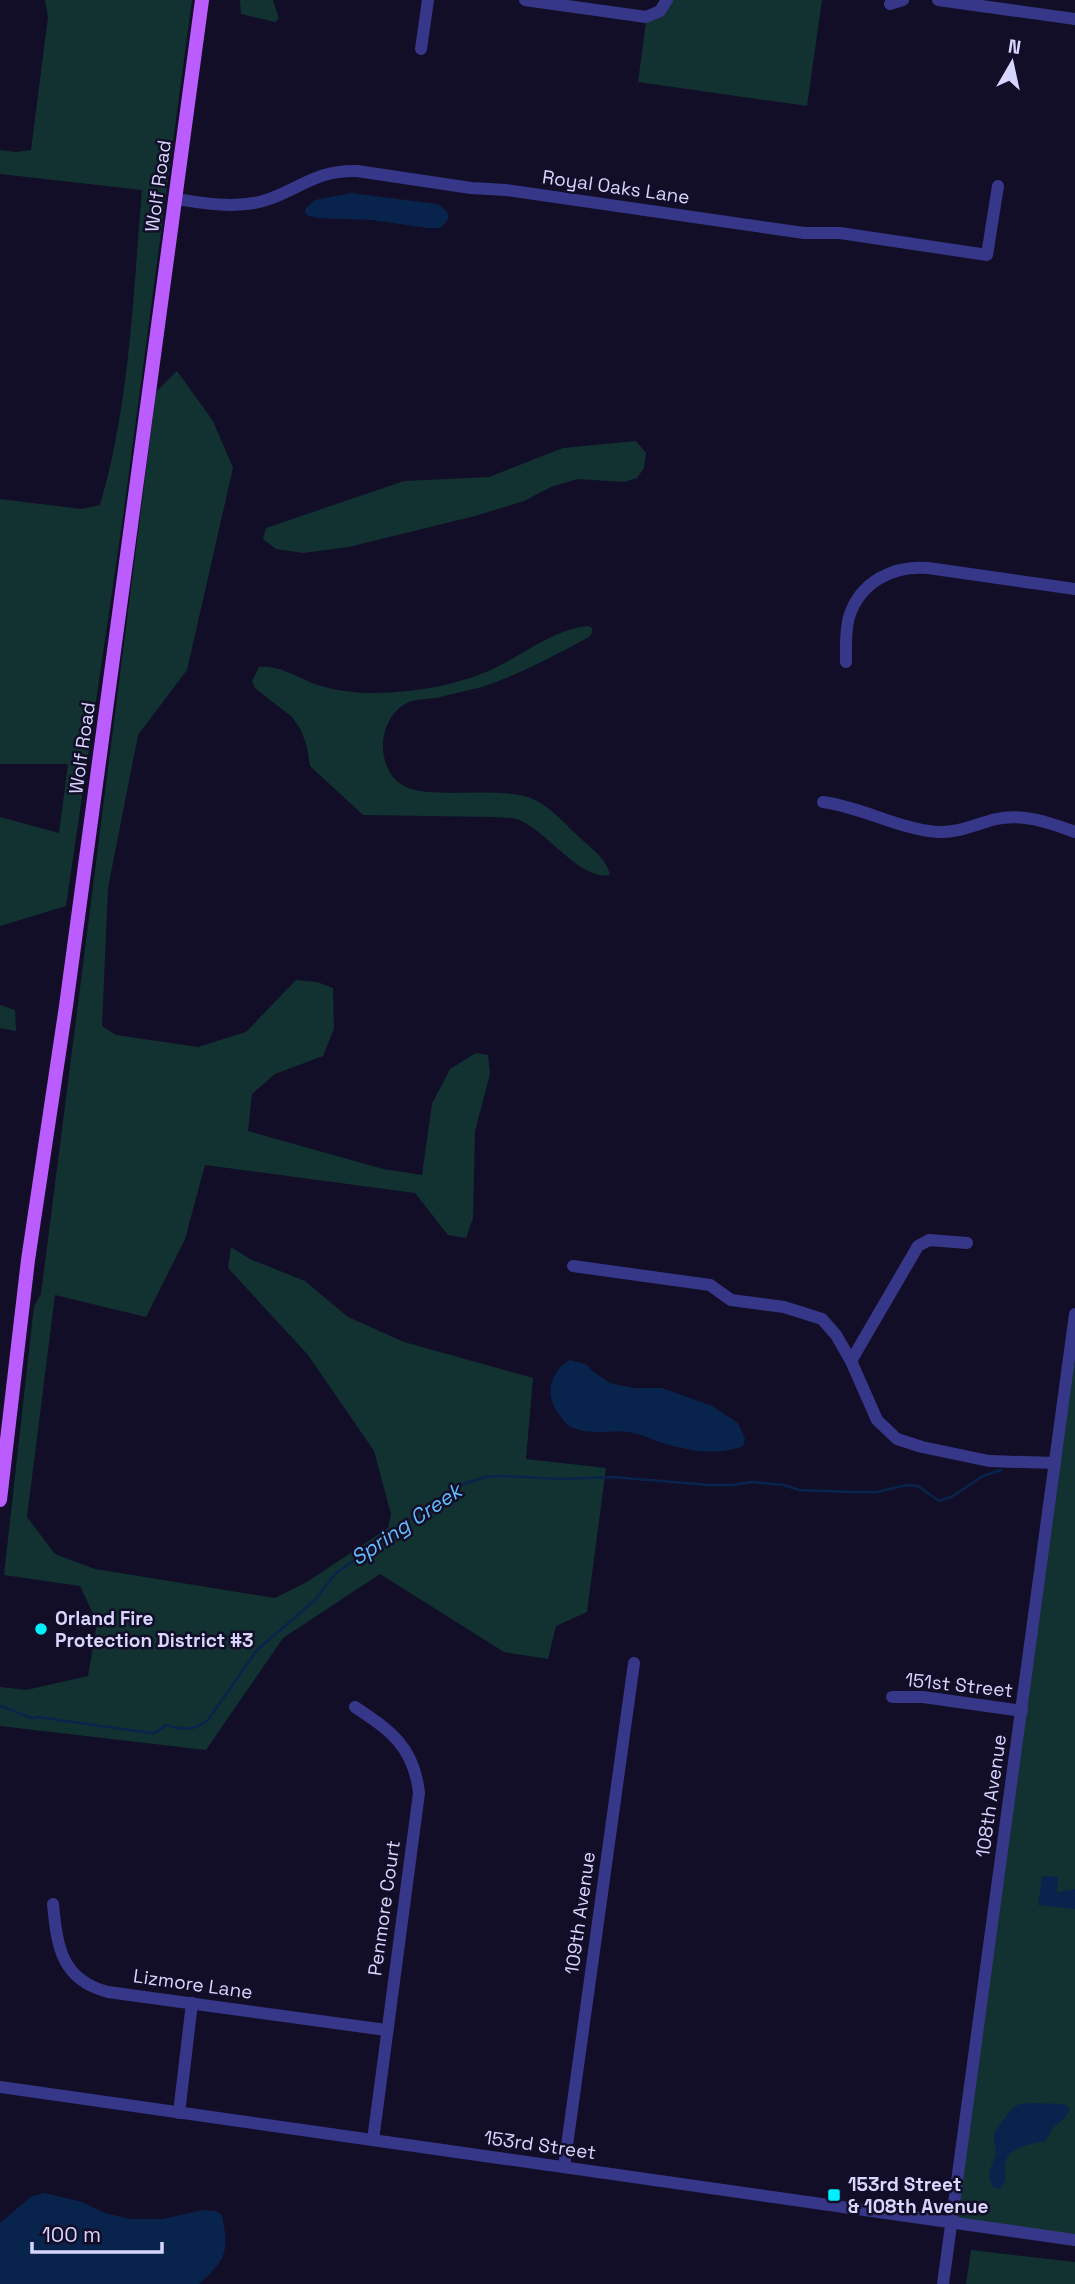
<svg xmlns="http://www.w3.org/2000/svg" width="1075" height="2284" font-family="'Space Grotesk',sans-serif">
<rect width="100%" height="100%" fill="#120e28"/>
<!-- green -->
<g fill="#113230">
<path d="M45 0H192L124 510 66 906 0 926V817L59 833 68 764H0V499L81 509 100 505C130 403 133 295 142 190L0 174V150L16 152 31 150 48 17Z"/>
<path d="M240 0H273L279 19 275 22 241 14Z"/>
<path d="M673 0H822L807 106 638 82 646 22C661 20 668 13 673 0Z"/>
<path d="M177 371 213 421 233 468 187 670 138 735 108 888 102 1026 116 1035 198 1047 246 1032 296 980 317 982 333 988 334 1029 323 1056 275 1074 252 1094 248 1131 383 1169 422 1175 432 1104 450 1069 476 1053 488 1055 490 1074 475 1131 473 1218 466 1238 448 1235 415 1193 205 1165 185 1239 146 1317 55 1295 27 1517 55 1554 95 1569 275 1598 307 1582 388 1528 391 1514 374 1451 308 1355 228 1268 231 1247 250 1259 305 1281 348 1317 404 1342 533 1378 526 1459 606 1468 587 1612 556 1626 548 1659 504 1652 380 1574 283 1638 206 1750 0 1726V1687L26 1690 88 1676 97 1622 80 1586 4 1575 34 1306 41 1294 156 392Z"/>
<path d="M636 441 646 453 644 468 637 478 624 482 577 479 551 487 524 501 475 516 349 547 303 553 276 549 263 539 266 528 404 481 489 477 563 448Z"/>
<path d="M589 626 592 628V633L589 637C555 655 519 675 482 687 467 691 451 694 436 698 427 699 417 699 409 702 375 717 374 774 408 788 421 793 438 792 451 793 475 793 514 790 535 800 552 808 567 826 580 838 591 848 607 859 610 875 579 881 546 829 517 819 510 817 502 818 495 817L363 815 310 766 307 747 301 730 292 717 255 688 252 681 259 667C282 664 303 682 325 687 361 697 404 693 441 686 459 682 481 675 497 667 525 653 557 628 589 626Z"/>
<path d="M0 1005 15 1010 16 1031 0 1028Z"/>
<path d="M1075 1352V2235L957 2220Z"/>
<path d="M971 2250 1075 2262V2284H966Z"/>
</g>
<!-- water -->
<g fill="#09244c">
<path d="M351 193 437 204C450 211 453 218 440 228H428L372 220 318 218 309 216 305 213 306 208 315 200Z"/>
<path d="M570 1360 587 1365 592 1371 610 1383 633 1388H662L712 1406 738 1423 745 1439 743 1446C718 1456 688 1451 663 1443 652 1440 640 1433 628 1432 608 1430 588 1436 569 1426 565 1423 562 1418 559 1414 544 1395 550 1371 570 1360Z"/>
<path d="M1042 1876 1058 1877 1057 1892 1075 1889V1909L1038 1905Z"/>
<path d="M1035 2103 1064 2104 1070 2108C1068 2118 1062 2119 1055 2126 1051 2130 1049 2136 1045 2141 1036 2144 1026 2144 1017 2149 995 2161 1013 2174 1000 2189L994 2188C985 2176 991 2169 995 2156 998 2150 994 2146 994 2140 993 2131 998 2126 1003 2120 1014 2104 1015 2104 1035 2103Z"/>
<path d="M44 2193 82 2202 105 2213 130 2219H163L203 2210 216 2211 222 2215C229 2251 227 2259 199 2284H0V2223L32 2196Z"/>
</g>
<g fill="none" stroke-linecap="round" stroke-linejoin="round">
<!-- stream -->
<path stroke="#09244c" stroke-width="2.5" d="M0 1706 32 1718 38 1717 151 1733H155L166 1725C184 1730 194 1731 208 1720L257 1650 315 1600 336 1573 388 1537 427 1506 458 1486 485 1477 502 1476 562 1479 613 1477 710 1485H731L752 1482 784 1485 799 1490 851 1492H877L907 1485 918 1486 939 1501 953 1496 983 1476 1001 1470"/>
<!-- minor -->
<g stroke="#373789" stroke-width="12">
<path d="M525 0 646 17 660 11 667 0"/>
<path d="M938 0 1075 19"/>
<path d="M890 4 903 0"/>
<path d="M421 49 428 0"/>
<path d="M176 199C205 203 234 209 263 201 300 190 313 170 357 171L471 188 506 190 804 233H840L987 255 998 186"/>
<path d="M846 662C846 647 845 632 849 617 860 582 893 565 928 568L1075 589"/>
<path d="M823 802C862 807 898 829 938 832 958 833 977 824 996 819 1023 813 1050 823 1075 832"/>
<path d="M573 1266 710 1285 731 1300 784 1307 822 1319 836 1335 851 1361 877 1420 897 1439 922 1447 989 1461 1055 1463"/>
<path d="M851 1361 918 1246 929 1240 967 1243"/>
<path d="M892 1697H923L1022 1711"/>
<path d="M355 1707C391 1731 414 1747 419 1793L373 2140"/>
<path d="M53 1904C57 1946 61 1980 108 1992L386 2030"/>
<path d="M0 2087 1075 2240"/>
<path d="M179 2113 192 2003"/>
<path d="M564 2167 634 1663"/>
<path d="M943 2284 1075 1314"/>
</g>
<!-- major -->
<path stroke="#bb5cff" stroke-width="14" d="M0 1500 28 1260 66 1006 202 0"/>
</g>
<!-- markers -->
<g fill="#01f0ff" stroke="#120e28" stroke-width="2.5">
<circle cx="41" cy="1629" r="7"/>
<rect x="827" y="2188" width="14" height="14" rx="3.5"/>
</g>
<g text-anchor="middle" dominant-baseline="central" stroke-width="5" stroke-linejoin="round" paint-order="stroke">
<!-- street labels -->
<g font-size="19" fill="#d8d5ff" stroke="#120e28">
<text transform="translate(158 186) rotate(-82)">Wolf Road</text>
<text transform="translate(616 187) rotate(8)">Royal Oaks Lane</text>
<text transform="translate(82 748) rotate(-82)">Wolf Road</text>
<text transform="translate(959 1685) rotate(6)">151st Street</text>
<text transform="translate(991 1796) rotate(-82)">108th Avenue</text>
<text transform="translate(384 1908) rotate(-82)">Penmore Court</text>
<text transform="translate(580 1913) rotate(-82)">109th Avenue</text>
<text transform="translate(193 1984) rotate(8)">Lizmore Lane</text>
<text transform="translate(540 2145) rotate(8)">153rd Street</text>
</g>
<!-- poi labels -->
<g font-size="19" font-weight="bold" fill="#d8d5ff" stroke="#120e28" text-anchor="start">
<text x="55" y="1618">Orland Fire<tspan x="55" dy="22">Protection District #3</tspan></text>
<text x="848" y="2184">153rd Street<tspan x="848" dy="22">&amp; 108th Avenue</tspan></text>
</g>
<!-- water labels -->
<g font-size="21" font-style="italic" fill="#63bdff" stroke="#120e28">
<text transform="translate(406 1524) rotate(-34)">Spring Creek</text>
</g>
</g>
<!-- north arrow -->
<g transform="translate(1012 63) rotate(9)" stroke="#120e28" stroke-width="5" paint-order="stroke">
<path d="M0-5L12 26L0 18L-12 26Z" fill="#d8d5ff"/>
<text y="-10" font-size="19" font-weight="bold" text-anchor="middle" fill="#d8d5ff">N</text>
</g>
<!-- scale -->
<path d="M32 2242v10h130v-10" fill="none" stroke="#d8d5ff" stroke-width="3.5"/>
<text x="42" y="2242" font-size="21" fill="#d8d5ff" stroke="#120e28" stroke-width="5" paint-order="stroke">100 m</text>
</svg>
